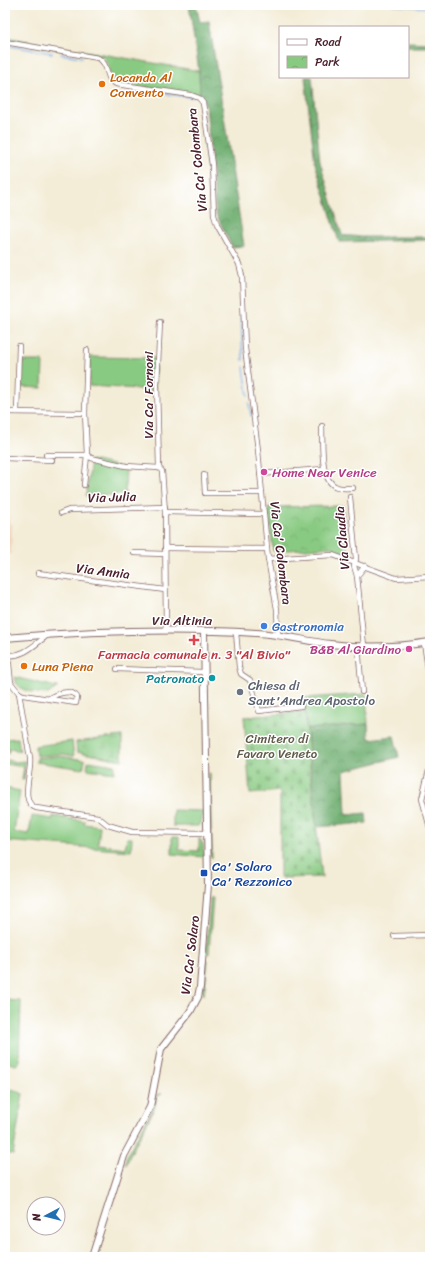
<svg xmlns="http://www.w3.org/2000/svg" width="435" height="1262" font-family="Sriracha,sans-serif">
<defs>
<pattern id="forest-crowns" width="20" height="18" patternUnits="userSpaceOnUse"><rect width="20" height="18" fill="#6eae70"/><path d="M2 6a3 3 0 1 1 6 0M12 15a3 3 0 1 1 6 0" fill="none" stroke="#5c8d5c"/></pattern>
<pattern id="wetland-marsh" width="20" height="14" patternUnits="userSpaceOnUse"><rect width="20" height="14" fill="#89ca82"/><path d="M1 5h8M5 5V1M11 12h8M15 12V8" fill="none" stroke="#78ad70"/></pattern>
<pattern id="cemetery-stones" width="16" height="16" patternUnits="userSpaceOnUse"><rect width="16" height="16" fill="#89ca82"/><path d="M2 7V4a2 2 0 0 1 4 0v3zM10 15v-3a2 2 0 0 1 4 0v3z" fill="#78ad70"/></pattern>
<pattern id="park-crowns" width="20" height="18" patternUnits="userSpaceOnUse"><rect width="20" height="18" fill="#89ca82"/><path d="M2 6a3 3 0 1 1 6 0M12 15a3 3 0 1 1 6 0" fill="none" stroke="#78ad70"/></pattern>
</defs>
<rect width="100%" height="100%" fill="#fff"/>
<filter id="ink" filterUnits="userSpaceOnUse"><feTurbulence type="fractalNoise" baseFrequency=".025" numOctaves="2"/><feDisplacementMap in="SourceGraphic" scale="8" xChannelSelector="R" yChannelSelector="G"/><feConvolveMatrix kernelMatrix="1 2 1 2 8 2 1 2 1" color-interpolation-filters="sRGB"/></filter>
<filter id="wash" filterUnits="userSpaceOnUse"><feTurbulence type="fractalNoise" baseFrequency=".012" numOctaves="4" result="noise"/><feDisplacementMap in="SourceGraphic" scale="16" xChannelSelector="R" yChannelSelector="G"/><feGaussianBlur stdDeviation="0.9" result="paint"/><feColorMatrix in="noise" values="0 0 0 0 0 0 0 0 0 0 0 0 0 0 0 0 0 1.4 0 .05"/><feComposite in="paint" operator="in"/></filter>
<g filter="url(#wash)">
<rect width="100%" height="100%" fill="#f3ecd6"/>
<!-- built -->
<path fill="#f1d5bd" d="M5 517H9V523L12 524 11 554 5 555Z"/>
<!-- grass -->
<g fill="#89ca82" stroke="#6a7456">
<path d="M5 37 199 71 200 96 120 84 113 81C109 74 109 63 103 57L5 41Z"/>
<path d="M90 357 155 358V390L89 386Z"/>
<path d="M22 361H43L42 388 21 387Z"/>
<path d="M91 460 126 468 125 494 86 496Z"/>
<path d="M14 677 52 686 58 687 48 694C33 692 18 693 14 677Z"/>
<path d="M366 694 368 724 307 729 304 698Z"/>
<path d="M18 738 20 752 12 748 9 750 8 754V747H5V739Z"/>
<path d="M72 741 74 756 63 754 36 756 35 746Z"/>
<path d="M59 756 85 760 83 769 36 762 37 758Z"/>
<path d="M5 759 14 762 25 761 24 780H22L24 767 5 764Z"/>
<path d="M210 773 212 856V858L210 856 208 774Z"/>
<path d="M5 788 20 791 14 832 29 834 32 816 53 819V816L85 821 84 824 100 826 98 844 125 848 127 838H132L131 851 5 841Z"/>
<path d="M173 810 203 811V815L201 816V822L198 826H173Z"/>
<path d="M172 837H179V850L199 851V838L203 843 204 857 172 854Z"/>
<path d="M213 897 209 952V954L206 953 210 898Z"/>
<path d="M208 960 204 995 202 992 205 962Z"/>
<path d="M5 1000 20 1001 21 1003 19 1063 16 1065 5 1062Z"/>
<path d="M5 1088 15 1090 23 1094 13 1155 5 1153Z"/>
<path d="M159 1094H162L158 1096C151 1121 135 1141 126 1165V1157L151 1112 156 1095Z"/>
</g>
<!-- forest -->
<g fill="url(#forest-crowns)" stroke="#5c664e">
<path d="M189 5H196L200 22 209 21 244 246 232 247 216 214 206 105 200 96 199 71Z"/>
<path d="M408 42 430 43V47H408Z"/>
<path d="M305 77H312L320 162 342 235 361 237H430V240L339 242 315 163Z"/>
<path d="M368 724 369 739 394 736 399 757 344 771 346 815 366 813 367 823 316 827 307 729Z"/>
</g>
<!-- wetland -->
<path fill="url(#wetland-marsh)" stroke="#6a7456" d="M122 736V760L77 752 76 742Z"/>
<!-- cemetery -->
<path fill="url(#cemetery-stones)" stroke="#6a7456" d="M305 712 312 789 322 877 280 878V791L250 794 244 717Z"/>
<!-- park -->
<g fill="url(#park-crowns)" stroke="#6a7456">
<path d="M343 506 347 550H351V556L334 550V547L273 551 268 507Z"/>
<path d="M88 761 115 765 114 773 87 769Z"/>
</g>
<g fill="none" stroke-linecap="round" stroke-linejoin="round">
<!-- stream -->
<g stroke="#7dade8" stroke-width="1.5">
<path d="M394 5 430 8"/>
<path d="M5 45 52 53"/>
<path d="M61 54 82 57"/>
<path d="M116 87 190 97"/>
<path d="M202 113 210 195"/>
<path d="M241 314 243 360"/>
<path d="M244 367 248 396"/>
<path d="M249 403 251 416"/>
</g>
</g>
</g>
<g filter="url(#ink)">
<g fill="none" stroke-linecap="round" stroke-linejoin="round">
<defs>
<g id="street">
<path d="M5 42 98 58C110 64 104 79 116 84L191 95 199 98 203 103 212 165 214 215 217 225 239 264 242 276 245 348 258 450 268 559 277 609 278 635"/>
<path d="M87 350 85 413 87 455 91 458 126 466 159 468 162 471 165 512 166 631"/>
<path d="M5 412 85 413"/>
<path d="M17 412 19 346"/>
<path d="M322 426C323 443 319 481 337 487 342 489 348 488 353 488"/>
<path d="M46 455H87L84 485"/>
<path d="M5 458 52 460"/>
<path d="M159 468 157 385 160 322"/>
<path d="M260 474 324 469"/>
<path d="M204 475 205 493H262"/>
<path d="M350 497 356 559 354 566 357 576 365 566"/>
<path d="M165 512 264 514"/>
<path d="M61 513 69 510 165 507"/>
<path d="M165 548 267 549"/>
<path d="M134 553 165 554"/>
<path d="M268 559 333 555 396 578 430 576"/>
<path d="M38 573 165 590"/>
<path d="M357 576 364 646"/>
<path d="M236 632 239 667 241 674 250 680 259 711 301 706"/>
<path d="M424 643 430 682"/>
<path d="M358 646 362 692"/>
<path d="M6 655C23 658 35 644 48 635"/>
<path d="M8 655 11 683 19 693 30 758C32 773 19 802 36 808L98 817 108 825 132 832 207 833"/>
<path d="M117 669 203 672"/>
<path d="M19 693 23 695 76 703 77 697C70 688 56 694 48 699"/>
<path d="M430 766 422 799 430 828"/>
<path d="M394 936 430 935"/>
</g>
<g id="secondary">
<path d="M5 638C88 631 172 628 256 633 281 634 305 641 330 644 363 648 398 647 430 642"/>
<path d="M92 1257 124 1156 150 1107 161 1049 190 1012 198 997 200 987 208 885 204 631"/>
</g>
</defs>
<!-- street casing -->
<use href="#street" stroke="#856767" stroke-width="6"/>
<!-- secondary casing -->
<use href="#secondary" stroke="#856767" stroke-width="8"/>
<!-- street -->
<use href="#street" stroke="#fff" stroke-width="4.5"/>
<!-- secondary -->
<use href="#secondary" stroke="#fff" stroke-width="6"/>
</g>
</g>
<!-- markers -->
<g fill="#e8710a" stroke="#fff" stroke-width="1.5">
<circle cx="102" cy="84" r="4"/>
<circle cx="24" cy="666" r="4"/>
</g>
<g fill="#d1479c" stroke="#fff" stroke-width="1.5">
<circle cx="264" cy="472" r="4"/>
<circle cx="409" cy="649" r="4"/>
</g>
<circle fill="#3f7fe0" stroke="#fff" stroke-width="1.5" cx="264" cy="626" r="4"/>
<path fill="#e0444e" stroke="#fff" stroke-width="1.5" d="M192 634h4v4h4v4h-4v4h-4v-4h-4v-4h4z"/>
<circle fill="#0f9aa8" stroke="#fff" stroke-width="1.5" cx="212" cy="678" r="4"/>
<circle fill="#6b7280" stroke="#fff" stroke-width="1.5" cx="240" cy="692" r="4"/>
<rect fill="#1a4fb4" stroke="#fff" stroke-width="1.5" x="200" y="869" width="8" height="8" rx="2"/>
<g text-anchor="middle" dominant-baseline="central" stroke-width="3" stroke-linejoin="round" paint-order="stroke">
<!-- food labels -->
<g font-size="13" fill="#c56008" stroke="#fff" text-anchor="start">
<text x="110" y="77">Locanda Al<tspan x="110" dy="15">Convento</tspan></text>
<text x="32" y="666">Luna Piena</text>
</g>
<!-- street labels -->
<g font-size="13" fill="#4a1f2b" stroke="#fff">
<text transform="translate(197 160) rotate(-96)">Via Ca' Colombara</text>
<text transform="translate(148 395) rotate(-90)">Via Ca' Fornoni</text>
<text transform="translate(112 497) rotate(-2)">Via Julia</text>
<text transform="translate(342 538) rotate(-95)">Via Claudia</text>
<text transform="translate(281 553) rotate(83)">Via Ca' Colombara</text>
<text transform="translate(103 571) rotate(7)">Via Annia</text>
<text x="182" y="620">Via Altinia</text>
<text transform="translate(190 955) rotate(-83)">Via Ca' Solaro</text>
</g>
<!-- hotel labels -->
<g font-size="13" fill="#b23c85" stroke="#fff" text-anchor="start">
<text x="272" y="472">Home Near Venice</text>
<text x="401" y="649" text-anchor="end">B&amp;B Al Giardino</text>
</g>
<!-- shop labels -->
<g font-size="13" fill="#366cbe" stroke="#fff" text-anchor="start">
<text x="272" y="626">Gastronomia</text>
</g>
<!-- health labels -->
<g font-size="13" fill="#be3a42" stroke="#fff">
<text x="194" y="654">Farmacia comunale n. 3 "Al Bivio"</text>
</g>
<!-- culture labels -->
<g font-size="13" fill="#0d838f" stroke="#fff" text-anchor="end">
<text x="204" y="678">Patronato</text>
</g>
<!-- worship labels -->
<g font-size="13" fill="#5b616d" stroke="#fff" text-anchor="start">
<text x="248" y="685">Chiesa di<tspan x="248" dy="15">Sant'Andrea Apostolo</tspan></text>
</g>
<!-- park labels -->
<g font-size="13" fill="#605b49" stroke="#fff">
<text x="277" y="738">Cimitero di<tspan x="277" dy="15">Favaro Veneto</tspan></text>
</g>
<!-- transit labels -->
<g font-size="13" fill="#164399" stroke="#fff" text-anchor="start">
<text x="212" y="866">Ca' Solaro<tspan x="212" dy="15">Ca' Rezzonico</tspan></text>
</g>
</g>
<!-- margin -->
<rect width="435" height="1262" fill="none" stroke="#fff" stroke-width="20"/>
<!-- legend -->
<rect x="279" y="26" width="130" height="52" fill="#ffffff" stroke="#b7a5aa"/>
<rect x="287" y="39" width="20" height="6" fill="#ffffff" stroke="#b7a5aa"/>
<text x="315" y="46" font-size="12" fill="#4a1f2b">Road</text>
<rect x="287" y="56" width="20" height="12" fill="url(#park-crowns)" stroke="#b7a5aa"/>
<text x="315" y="66" font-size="12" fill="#4a1f2b">Park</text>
<!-- north arrow -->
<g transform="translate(46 1216) rotate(263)"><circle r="19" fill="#ffffff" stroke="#b7a5aa"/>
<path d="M0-3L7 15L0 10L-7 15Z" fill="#1f6fb2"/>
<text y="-6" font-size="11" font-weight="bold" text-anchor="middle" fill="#4a1f2b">N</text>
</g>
</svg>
